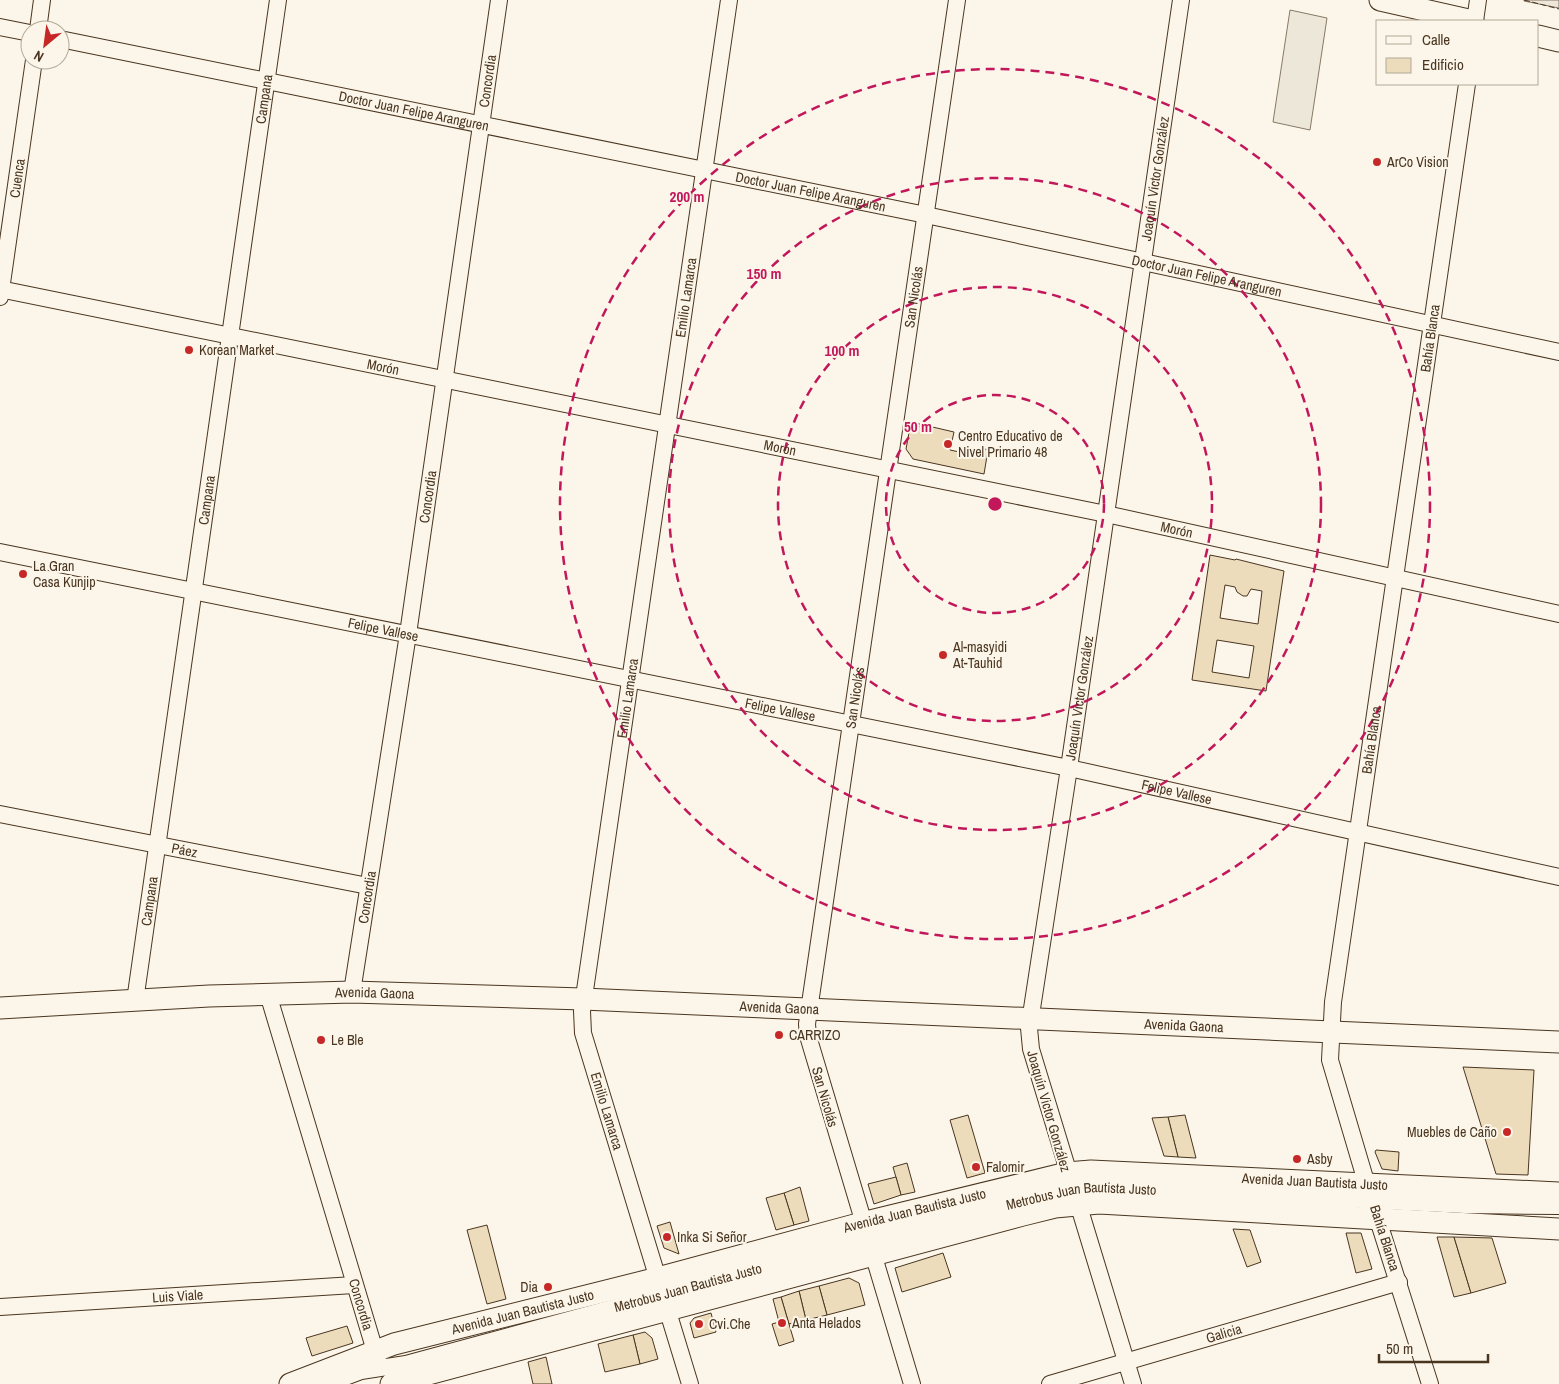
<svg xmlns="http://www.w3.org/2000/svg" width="1559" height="1384" font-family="'Archivo Narrow',sans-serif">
<rect width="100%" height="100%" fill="#fbf6e9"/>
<!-- green -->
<path fill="#ede6d9" stroke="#887966" d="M1524 0H1559V8L1524 1Z"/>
<!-- parking -->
<path fill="#ede7d9" stroke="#887966" d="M1290 10 1327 18 1310 130 1273 122Z"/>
<!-- building -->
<g fill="#ecdcbc" stroke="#4a3520" fill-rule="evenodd">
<path d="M911 422 954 432 950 450 983 457 985 449 988 450 984 474 913 459 906 449Z"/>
<path d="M1210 555 1235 560 1236 559 1284 571 1266 691 1192 680ZM1225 585 1235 587 1237 592 1243 596H1247L1251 589 1262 591 1258 624 1220 618ZM1217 640 1254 646 1249 678 1212 672Z"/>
<path d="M1463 1067 1534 1070 1528 1175 1496 1174Z"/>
<path d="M968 1115 985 1173 967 1178 950 1120Z"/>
<path d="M1185 1115 1196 1158 1178 1157 1168 1117Z"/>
<path d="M1168 1117 1178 1157 1164 1156 1152 1118Z"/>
<path d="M1376 1150 1399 1152 1398 1171 1382 1169 1375 1152Z"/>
<path d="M907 1163 915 1192 901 1195 893 1167Z"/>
<path d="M896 1177 901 1195 874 1204 868 1184Z"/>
<path d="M800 1187 809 1221 794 1225 784 1193Z"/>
<path d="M784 1193 794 1225 776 1230 766 1198Z"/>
<path d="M670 1222 679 1254 664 1248 657 1226Z"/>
<path d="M487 1225 506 1299 487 1304 467 1230Z"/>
<path d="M1233 1229 1250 1230 1261 1262 1247 1267Z"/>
<path d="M1346 1233H1361L1372 1269 1356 1273Z"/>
<path d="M1437 1237H1454L1471 1293 1454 1297Z"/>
<path d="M1454 1237 1492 1238 1506 1283 1471 1293Z"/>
<path d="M943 1253 951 1277 902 1292 895 1268Z"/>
<path d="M849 1278 859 1283 865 1305 827 1315 819 1286Z"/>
<path d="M819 1286 827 1315 806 1320 799 1291Z"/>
<path d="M799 1291 806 1320 789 1324 781 1297Z"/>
<path d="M781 1297 794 1341 779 1346 772 1324 779 1322 773 1299Z"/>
<path d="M711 1313 716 1332 694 1338 690 1323 694 1318Z"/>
<path d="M347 1326 353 1343 312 1356 306 1338Z"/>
<path d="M645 1332 652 1338 658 1359 640 1364 633 1335Z"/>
<path d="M633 1335 640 1364 605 1372 598 1344Z"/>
<path d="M546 1357 552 1384H533L528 1362Z"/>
</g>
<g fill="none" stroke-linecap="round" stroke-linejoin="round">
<defs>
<g id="minor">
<path d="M1475 21 1478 0"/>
<path d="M0 27 30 33"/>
<path d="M38 30 42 0"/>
<path id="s1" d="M60 39 926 215 1559 352"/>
<path id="s2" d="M0 289 1106 514 1559 614"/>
<path id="s3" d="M0 297 34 60"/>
<path id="s4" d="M0 552 1069 768 1559 877"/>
<path id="s5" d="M0 814 368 886"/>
<path id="s6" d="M352 992 408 634 499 0"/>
<path id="s7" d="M268 994 378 1361"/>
<path id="s8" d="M135 1001 278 0"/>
<path id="s9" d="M0 1307 354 1285"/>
<path id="s10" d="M327 1384 361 1371 406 1364 867 1239 1073 1189 1096 1187 1465 1205 1559 1206"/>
<path id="s11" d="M690 1384 583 1033 582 1011 729 0"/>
<path id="s12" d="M912 1384 808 1036 807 1024 957 0"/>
<path id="s13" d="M1050 1384 1399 1282"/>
<path id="s14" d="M1133 1384 1031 1049 1029 1028 1069 768 1181 0"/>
<path id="s15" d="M1430 1384 1367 1185 1330 1060 1333 1002 1467 84"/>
</g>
<g id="major">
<path d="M1380 0 1473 21"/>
<path d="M1538 36 1559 41"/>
<path id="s16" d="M0 1008 209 996 352 992 583 999 1559 1042"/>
<path id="s17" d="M290 1384 394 1344 658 1278 862 1223 1067 1173 1091 1171 1559 1193"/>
<path d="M391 1384 1023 1215 1055 1207 1099 1203 1559 1229"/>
</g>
</defs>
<!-- minor casing -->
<use href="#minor" stroke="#4a3520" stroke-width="18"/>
<!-- major casing -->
<use href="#major" stroke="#4a3520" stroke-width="23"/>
<!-- minor -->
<use href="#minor" stroke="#fbf6e9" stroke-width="16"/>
<!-- major -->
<use href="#major" stroke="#fbf6e9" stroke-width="21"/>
<!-- fence -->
<path stroke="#4a3520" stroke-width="1" stroke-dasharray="6 2.5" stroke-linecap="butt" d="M1524 0 1559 9"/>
</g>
<!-- distance rings -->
<g fill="none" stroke="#c2185b" stroke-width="2.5" stroke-dasharray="9 6">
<circle cx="995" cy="504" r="109"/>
<circle cx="995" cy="504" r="217"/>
<circle cx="995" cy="504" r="326"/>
<circle cx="995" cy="504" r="435"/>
</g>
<!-- markers -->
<g fill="#c62828" stroke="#fbf6e9" stroke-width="2">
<circle cx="1377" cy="162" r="5"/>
<circle cx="189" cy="350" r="5"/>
<circle cx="948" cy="444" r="5"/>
<circle cx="23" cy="574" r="5"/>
<circle cx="943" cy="655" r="5"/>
<circle cx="779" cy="1035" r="5"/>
<circle cx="321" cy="1040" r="5"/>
<circle cx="1507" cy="1132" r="5"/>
<circle cx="1297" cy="1159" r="5"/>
<circle cx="976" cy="1167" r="5"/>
<circle cx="667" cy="1237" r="5"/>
<circle cx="548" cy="1287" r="5"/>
<circle cx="782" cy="1323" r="5"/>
<circle cx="699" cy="1324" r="5"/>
</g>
<g text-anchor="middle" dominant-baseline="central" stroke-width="4" stroke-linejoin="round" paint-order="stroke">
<!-- street labels -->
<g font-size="14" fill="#4a3520" stroke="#fbf6e9">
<text stroke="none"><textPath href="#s6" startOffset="921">Concordia</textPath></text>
<text stroke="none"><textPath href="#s8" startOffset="911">Campana</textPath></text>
<text stroke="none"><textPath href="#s1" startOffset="361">Doctor Juan Felipe Aranguren</textPath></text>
<text stroke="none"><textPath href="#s3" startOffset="120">Cuenca</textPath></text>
<text stroke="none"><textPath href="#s14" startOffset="1230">Joaquín Victor González</textPath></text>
<text stroke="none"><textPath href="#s1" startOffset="766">Doctor Juan Felipe Aranguren</textPath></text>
<text stroke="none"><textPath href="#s1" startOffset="1171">Doctor Juan Felipe Aranguren</textPath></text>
<text stroke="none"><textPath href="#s11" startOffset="1110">Emilio Lamarca</textPath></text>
<text stroke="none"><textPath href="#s12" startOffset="1110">San Nicolás</textPath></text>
<text stroke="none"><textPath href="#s15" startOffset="1068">Bahía Blanca</textPath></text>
<text stroke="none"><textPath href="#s2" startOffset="391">Morón</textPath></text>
<text stroke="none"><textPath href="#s2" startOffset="796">Morón</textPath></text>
<text stroke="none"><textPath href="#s6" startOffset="501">Concordia</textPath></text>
<text stroke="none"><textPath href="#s8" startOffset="506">Campana</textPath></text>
<text stroke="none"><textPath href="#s2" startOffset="1201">Morón</textPath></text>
<text stroke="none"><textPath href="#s4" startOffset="391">Felipe Vallese</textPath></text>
<text stroke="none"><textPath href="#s11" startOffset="705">Emilio Lamarca</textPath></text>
<text stroke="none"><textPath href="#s12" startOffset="705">San Nicolás</textPath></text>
<text stroke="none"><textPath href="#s14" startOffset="705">Joaquín Victor González</textPath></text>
<text stroke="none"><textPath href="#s4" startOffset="796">Felipe Vallese</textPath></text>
<text stroke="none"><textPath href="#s15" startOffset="662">Bahía Blanca</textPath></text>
<text stroke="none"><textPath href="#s4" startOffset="1201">Felipe Vallese</textPath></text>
<text stroke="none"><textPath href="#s5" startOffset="188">Páez</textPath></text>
<text stroke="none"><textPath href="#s6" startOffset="96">Concordia</textPath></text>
<text stroke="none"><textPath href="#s8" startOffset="101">Campana</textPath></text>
<text stroke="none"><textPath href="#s16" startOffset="375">Avenida Gaona</textPath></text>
<text stroke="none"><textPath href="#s16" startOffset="780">Avenida Gaona</textPath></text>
<text stroke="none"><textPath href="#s16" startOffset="1185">Avenida Gaona</textPath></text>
<text transform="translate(825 1097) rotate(74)">San Nicolás</text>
<text transform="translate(607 1111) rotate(73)">Emilio Lamarca</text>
<text transform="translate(1049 1111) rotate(74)">Joaquín Victor González</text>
<text stroke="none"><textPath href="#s17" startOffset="1054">Avenida Juan Bautista Justo</textPath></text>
<text stroke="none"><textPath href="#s10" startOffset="779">Metrobus Juan Bautista Justo</textPath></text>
<text stroke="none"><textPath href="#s17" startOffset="649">Avenida Juan Bautista Justo</textPath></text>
<text transform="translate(1385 1238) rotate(72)">Bahía Blanca</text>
<text stroke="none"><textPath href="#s10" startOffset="374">Metrobus Juan Bautista Justo</textPath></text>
<text stroke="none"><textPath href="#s9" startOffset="178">Luis Viale</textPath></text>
<text stroke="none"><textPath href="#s7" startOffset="324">Concordia</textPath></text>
<text stroke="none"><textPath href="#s17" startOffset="244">Avenida Juan Bautista Justo</textPath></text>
<text stroke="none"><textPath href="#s13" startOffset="181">Galicia</textPath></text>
</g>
<!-- poi labels -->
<g font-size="14" fill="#4a3520" stroke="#fbf6e9" text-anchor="start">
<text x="1387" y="162">ArCo Vision</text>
<text x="199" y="350">Korean Market</text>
<text x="958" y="436">Centro Educativo de<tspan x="958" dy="16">Nivel Primario 48</tspan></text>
<text x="33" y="566">La Gran<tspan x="33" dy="16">Casa Kunjip</tspan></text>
<text x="953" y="647">Al-masyidi<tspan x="953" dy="16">At-Tauhid</tspan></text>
<text x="789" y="1035">CARRIZO</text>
<text x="331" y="1040">Le Ble</text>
<text x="1497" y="1132" text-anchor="end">Muebles de Caño</text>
<text x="1307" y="1159">Asby</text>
<text x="986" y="1167">Falomir</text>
<text x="677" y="1237">Inka Si Señor</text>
<text x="538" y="1287" text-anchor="end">Dia</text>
<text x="792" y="1323">Anta Helados</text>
<text x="709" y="1324">Cvi.Che</text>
</g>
</g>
<circle cx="995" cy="504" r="8" fill="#c2185b" stroke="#fbf6e9" stroke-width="2.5"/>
<g font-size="15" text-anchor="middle" font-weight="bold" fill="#c2185b" stroke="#fbf6e9" stroke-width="4" stroke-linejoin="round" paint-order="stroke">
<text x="687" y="202">200 m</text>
<text x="764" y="279">150 m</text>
<text x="842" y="356">100 m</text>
<text x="918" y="432">50 m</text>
</g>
<!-- legend -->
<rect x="1376" y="20" width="162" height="65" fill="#fbf6e9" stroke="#b4a999"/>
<rect x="1386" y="36" width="25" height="8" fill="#fbf6e9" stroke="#b4a999"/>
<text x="1422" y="45" font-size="15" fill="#4a3520">Calle</text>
<rect x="1386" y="58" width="25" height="15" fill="#ecdcbc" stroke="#b4a999"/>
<text x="1422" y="70" font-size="15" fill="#4a3520">Edificio</text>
<!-- north arrow -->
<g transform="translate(45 45) rotate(209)"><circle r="24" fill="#fbf6e9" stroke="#b4a999"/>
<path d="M0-4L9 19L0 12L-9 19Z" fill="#c62828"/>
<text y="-8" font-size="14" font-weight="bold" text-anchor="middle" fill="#4a3520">N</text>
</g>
<!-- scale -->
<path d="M1379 1354v8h109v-8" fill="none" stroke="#4a3520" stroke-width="2.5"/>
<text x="1386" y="1354" font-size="15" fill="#4a3520" stroke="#fbf6e9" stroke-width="4" paint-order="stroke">50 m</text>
</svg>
